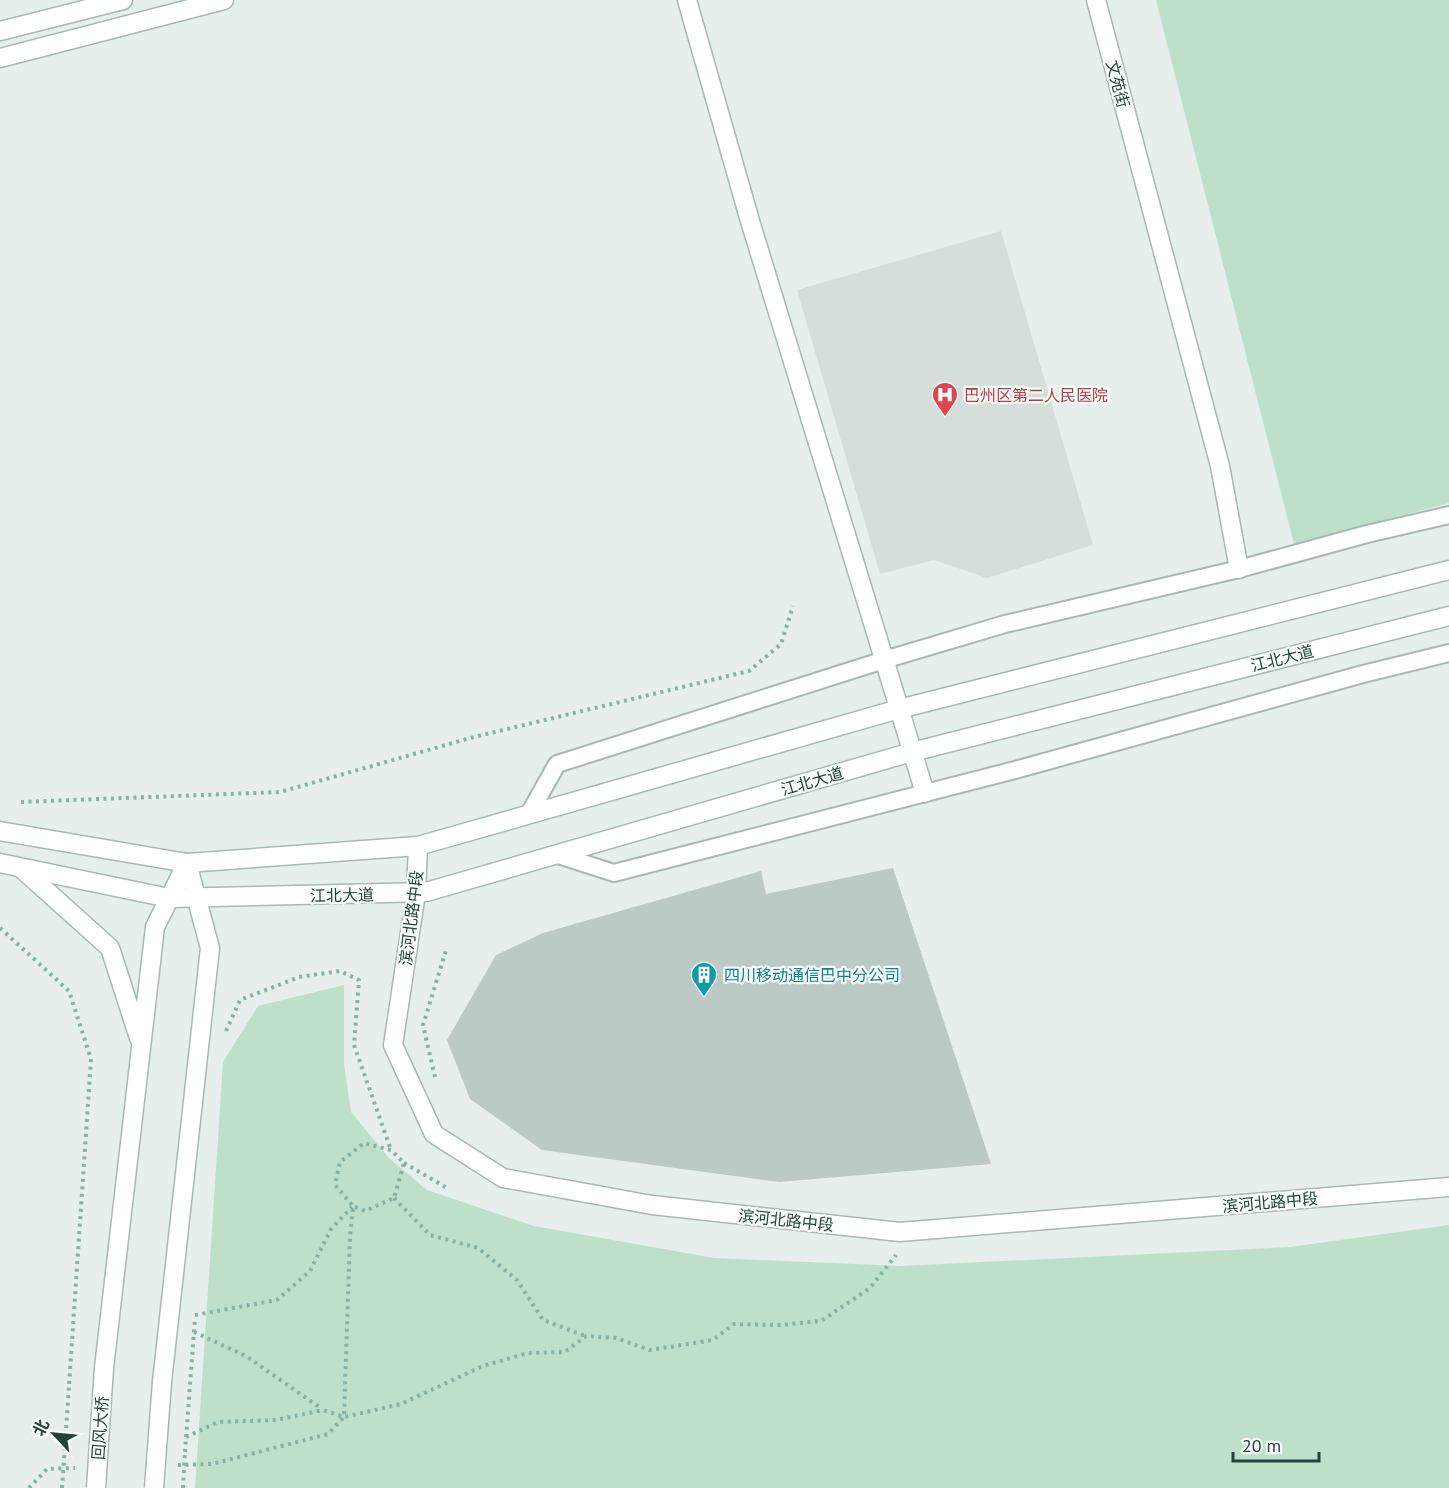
<svg xmlns="http://www.w3.org/2000/svg" width="1449" height="1488" font-family="'PT Sans','Noto Sans SC',sans-serif">
<rect width="100%" height="100%" fill="#e6efeb"/>
<!-- built -->
<path fill="#d4dfda" d="M1001 231 1093 545 987 578 934 560 880 574 797 290Z"/>
<!-- green -->
<g fill="#bfe0c8">
<path d="M1156 0H1449V503L1294 544Z"/>
<path d="M344 985V1064L351 1112 389 1158 427 1190 534 1226 714 1258 901 1266 1290 1247 1449 1225V1488H195L223 1062 258 1006Z"/>
</g>
<!-- building -->
<path fill="#bbcac4" d="M893 868 991 1164 779 1182 542 1150 470 1099 447 1040 496 955 543 933 761 871 766 894Z"/>
<g fill="none" stroke-linecap="round" stroke-linejoin="round">
<defs>
<g id="service">
<path d="M529 814 557 764 884 660 1005 624 1239 569 1367 534 1449 515"/>
<path d="M558 855 614 873 1015 770 1363 674 1449 653"/>
</g>
<path id="minor" d="M1096 0 1220 466 1239 569"/>
<g id="tertiary">
<path d="M687 0 750 221 925 793"/>
<path d="M418 846 416 893 393 1045 434 1134 503 1178 652 1205 900 1232 1449 1187"/>
</g>
<g id="secondary">
<path d="M0 31 123 0"/>
<path d="M0 58 224 0"/>
<path d="M0 831 187 863 418 846 899 709 1449 570"/>
<path d="M0 863 169 898 426 892 912 752 1449 616"/>
<path d="M22 869 110 948 139 1038"/>
<path d="M104 1368 155 927 187 863"/>
<path d="M162 1382 210 948 187 863"/>
</g>
</defs>
<!-- service casing -->
<use href="#service" stroke="#a8b8b2" stroke-width="20"/>
<!-- minor casing -->
<use href="#minor" stroke="#a8b8b2" stroke-width="21"/>
<!-- tertiary casing -->
<use href="#tertiary" stroke="#a8b8b2" stroke-width="21"/>
<!-- secondary casing -->
<use href="#secondary" stroke="#a4bbb3" stroke-width="21"/>
<!-- path -->
<g stroke="#86b3a5" stroke-width="4" stroke-dasharray="3 4.5" stroke-linecap="butt">
<path d="M21 802 280 792 474 737 749 671 781 644 793 606"/>
<path d="M0 928 69 991 91 1059 69 1386"/>
<path d="M226 1031 240 1000 299 977 340 971 359 980 354 1045 391 1150"/>
<path d="M435 1077 423 1025 447 947"/>
<path d="M404 1163 449 1189"/>
<path d="M394 1198 430 1235 478 1248 517 1280 543 1320 585 1336"/>
<path d="M195 1315 277 1300 310 1271 331 1229 352 1207"/>
<path d="M194 1332 246 1356 322 1409"/>
<path d="M186 1437 218 1422 276 1420 323 1410 344 1417 401 1404 483 1366 528 1353 565 1352 586 1336 616 1338 650 1350 713 1340 734 1324 779 1325 821 1321 870 1288 896 1255"/>
<path d="M185 1452 195 1318"/>
<path d="M178 1465 212 1464 328 1434 344 1417 350 1236 353 1206 335 1185 340 1162 364 1143 391 1150 404 1163 394 1198 365 1211 353 1206"/>
<path d="M29 1488 47 1469 75 1468"/>
</g>
<!-- service -->
<use href="#service" stroke="#fff" stroke-width="16"/>
<!-- minor -->
<use href="#minor" stroke="#fff" stroke-width="18"/>
<!-- tertiary -->
<use href="#tertiary" stroke="#fff" stroke-width="18"/>
<!-- secondary -->
<use href="#secondary" stroke="#fff" stroke-width="18"/>
<defs>
<g id="secondary-bridge">
<path d="M96 1488 104 1368"/>
<path d="M154 1488 162 1382"/>
</g>
</defs>
<!-- secondary-bridge casing -->
<use href="#secondary-bridge" stroke="#a4bbb3" stroke-width="21" stroke-linecap="butt"/>
<!-- path-bridge -->
<g stroke="#86b3a5" stroke-width="4" stroke-dasharray="3 4.5" stroke-linecap="butt">
<path d="M62 1488 69 1386"/>
<path d="M183 1488 185 1452"/>
</g>
<!-- secondary-bridge -->
<use href="#secondary-bridge" stroke="#fff" stroke-width="18"/>
</g>
<!-- icons -->
<defs>
<symbol id="hospital-pin" viewBox="-11 -11 22 30"><path d="M0 17L-7.5 6A9.5 9.5 0 1 1 7.5 6Z" fill="#e0444e" stroke="#f7fbf9"/><path d="M-5-5h3v3.5h4V-5h3V5h-3V1.5h-4V5h-3Z" fill="#fff"/></symbol>
<symbol id="building-pin" viewBox="-11 -11 22 30"><path d="M0 17L-7.5 6A9.5 9.5 0 1 1 7.5 6Z" fill="#0f9aa8" stroke="#f7fbf9"/><path d="M-4-6H4V6H1V3H-1V6H-4ZM-2.5-4.3h1.7v1.8h-1.7ZM.8-4.3h1.7v1.8H.8ZM-2.5-1h1.7V.8h-1.7ZM.8-1h1.7V.8H.8Z" fill="#fff"/></symbol>
</defs>
<g fill-rule="evenodd">
<use href="#hospital-pin" x="930" y="380" width="30" height="40"/>
<use href="#building-pin" x="689" y="960" width="30" height="40"/>
</g>
<g text-anchor="middle" dominant-baseline="central" stroke-width="4.5" stroke-linejoin="round" paint-order="stroke">
<!-- street labels -->
<g font-size="16" fill="#24423a" stroke="#f7fbf9">
<text transform="translate(1118 84) rotate(75)">文苑街</text>
<text transform="translate(1282 658) rotate(-14)">江北大道</text>
<text transform="translate(812 781) rotate(-16)">江北大道</text>
<text transform="translate(342 895) rotate(-1)">江北大道</text>
<text transform="translate(411 918) rotate(-83)">滨河北路中段</text>
<text transform="translate(1270 1202) rotate(-5)">滨河北路中段</text>
<text transform="translate(786 1220) rotate(6)">滨河北路中段</text>
<text transform="translate(100 1428) rotate(-86)">回风大桥</text>
</g>
<!-- health labels -->
<g font-size="16" fill="#be3a42" stroke="#f7fbf9" text-anchor="start">
<text x="964" y="395">巴州区第二人民医院</text>
</g>
<!-- culture labels -->
<g font-size="16" fill="#0d838f" stroke="#f7fbf9" text-anchor="start">
<text x="724" y="975">四川移动通信巴中分公司</text>
</g>
</g>
<!-- north arrow -->
<g transform="translate(54 1434) rotate(296)" stroke="#f7fbf9" stroke-width="4.5" paint-order="stroke">
<path d="M0-4.5L10 22L0 15L-10 22Z" fill="#24423a"/>
<text y="-9" font-size="16" font-weight="bold" text-anchor="middle" fill="#24423a">北</text>
</g>
<!-- scale -->
<path d="M1233 1452v9h86v-9" fill="none" stroke="#24423a" stroke-width="3"/>
<text x="1242" y="1452" font-size="18" fill="#24423a" stroke="#f7fbf9" stroke-width="4.5" paint-order="stroke">20 m</text>
</svg>
